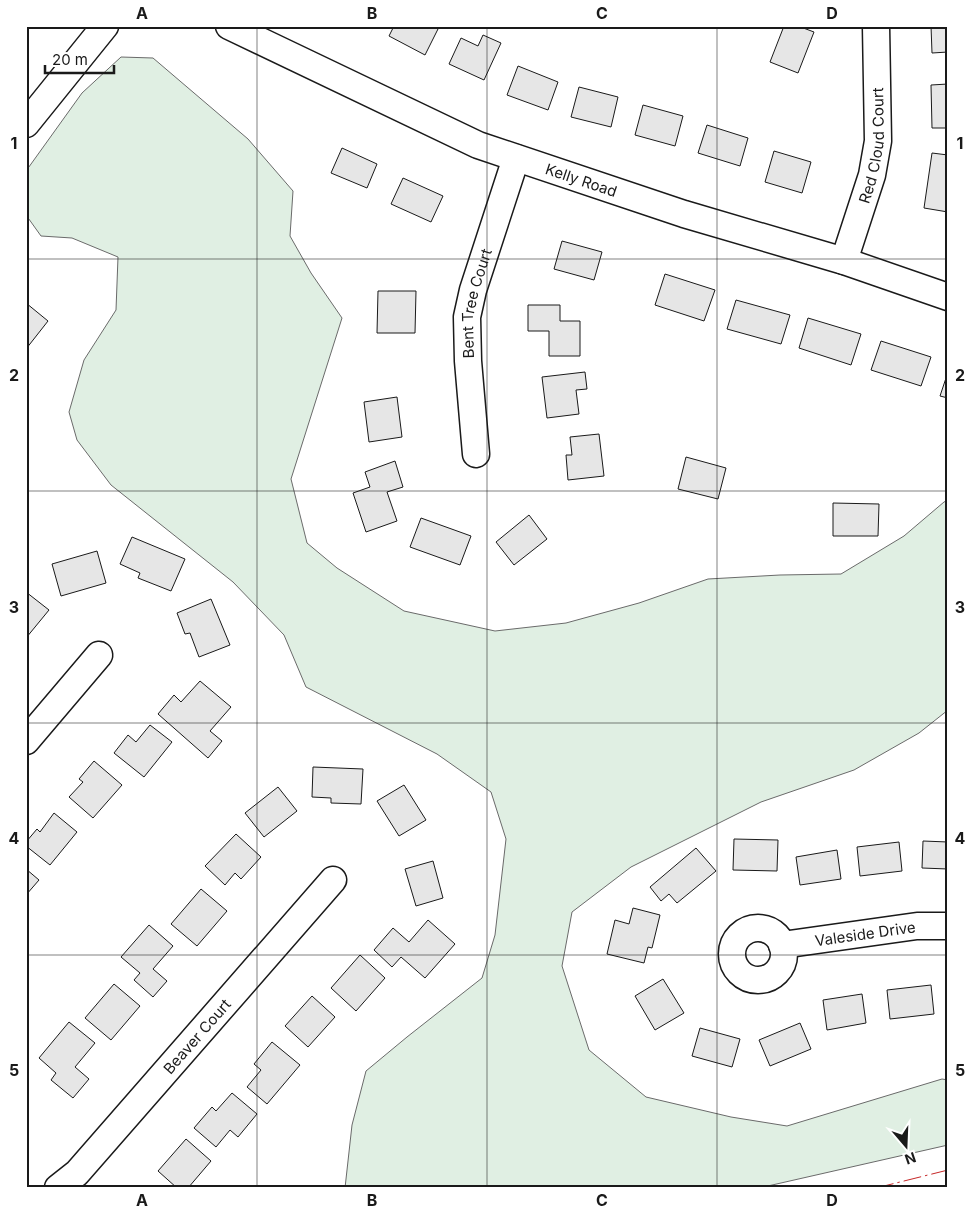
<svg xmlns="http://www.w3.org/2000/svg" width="974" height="1214" font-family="Inter,sans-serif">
<rect width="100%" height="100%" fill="#fff"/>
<!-- green -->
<path fill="#e0efe3" stroke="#6a6a6a" d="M121 57 153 58 248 139 293 191 290 236 311 273 342 318 291 479 307 543 337 568 404 611 495 631 566 623 639 603 708 579 780 575 841 574 904 536 944 502 948 500V710L919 733 854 770 761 802 631 867 572 912 562 966 589 1050 646 1097 731 1117 787 1126 942 1079 948 1080V1145L759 1188H345L352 1125 366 1071 407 1037 482 978 495 935 506 839 491 792 437 754 306 687 284 635 233 582 111 485 77 440 69 412 84 360 116 310 118 257 72 238 41 236 26 215V171L82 93Z"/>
<!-- building -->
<g fill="#e6e6e6" stroke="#1a1a1a">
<path d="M394 26H432L438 29 425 55 389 36Z"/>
<path d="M784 26H798L814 32 798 73 770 62Z"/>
<path d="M931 26H948V52L932 53Z"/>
<path d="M483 35 501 43 484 80 449 64 461 38 478 46Z"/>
<path d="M518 66 558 82 548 110 507 95Z"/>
<path d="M948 84V128H932L931 85Z"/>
<path d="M579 87 618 97 611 127 571 117Z"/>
<path d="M643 105 683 116 675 146 635 135Z"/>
<path d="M707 125 748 138 740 166 698 153Z"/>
<path d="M342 148 377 164 367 188 331 173Z"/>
<path d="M774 151 811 162 802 193 765 182Z"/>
<path d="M932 153 948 155V212L924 208Z"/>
<path d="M403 178 443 196 431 222 391 204Z"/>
<path d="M562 241 602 252 594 280 554 269Z"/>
<path d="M665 274 715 290 704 321 655 305Z"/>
<path d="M378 291H416L415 333H377Z"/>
<path d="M736 300 790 315 781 344 727 329Z"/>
<path d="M26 303 48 321 26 349Z"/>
<path d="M528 305H560V321H580V356H549V331H528Z"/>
<path d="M808 318 861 334 851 365 799 348Z"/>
<path d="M881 341 931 357 921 386 871 370Z"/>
<path d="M585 372 587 389 576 390 579 414 547 418 542 377Z"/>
<path d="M948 372V398L940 396Z"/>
<path d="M397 397 402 437 369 442 364 402Z"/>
<path d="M599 434 604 476 568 480 566 455H572L570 437Z"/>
<path d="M686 457 726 468 718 499 678 489Z"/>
<path d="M395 461 403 487 387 492 397 521 366 532 353 493 370 487 365 472Z"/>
<path d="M833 503 879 504 878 536H833Z"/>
<path d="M529 515 547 539 514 565 496 542Z"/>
<path d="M421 518 471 536 460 565 410 547Z"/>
<path d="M132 537 185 559 171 591 138 578 140 573 120 564Z"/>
<path d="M97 551 106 583 61 596 52 564Z"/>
<path d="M26 592 49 610 26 638Z"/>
<path d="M211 599 230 645 199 657 190 633 185 634 177 613Z"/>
<path d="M200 681 231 707 210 731 222 741 208 758 158 714 174 695 181 702Z"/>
<path d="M150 725 172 742 144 777 114 753 128 735 136 742Z"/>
<path d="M94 761 122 785 93 818 69 797 83 782 79 779Z"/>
<path d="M313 767 363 769 361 804 331 803V798L312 797Z"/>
<path d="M404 785 426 820 399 836 377 801Z"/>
<path d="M278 787 297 811 264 837 245 813Z"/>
<path d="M54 813 77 832 50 865 26 846V842L37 829 40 832Z"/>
<path d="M236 834 261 857 241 879 235 873 225 885 205 866Z"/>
<path d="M734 839 778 840 777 871 733 870Z"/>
<path d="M923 841 948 842V869L922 868Z"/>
<path d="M899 842 902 871 860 876 857 847Z"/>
<path d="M696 848 716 871 677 903 669 894 661 901 650 887Z"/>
<path d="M837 850 841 879 800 885 796 857Z"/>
<path d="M433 861 443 898 416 906 405 869Z"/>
<path d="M26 869 39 880 26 895Z"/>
<path d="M201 889 227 911 197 946 171 924Z"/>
<path d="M633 908 660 915 652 948 648 947 644 963 607 954 615 920 629 924Z"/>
<path d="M428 920 455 944 425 978 401 957 392 967 374 950 393 928 409 942Z"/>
<path d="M149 925 173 946 153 969 167 981 153 997 134 980 140 973 121 957Z"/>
<path d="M360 955 385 978 356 1011 331 988Z"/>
<path d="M663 979 684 1013 655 1030 635 996Z"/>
<path d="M114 984 140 1006 111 1040 85 1018Z"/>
<path d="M931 985 934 1014 890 1019 887 990Z"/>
<path d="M862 994 866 1023 827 1030 823 1000Z"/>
<path d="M312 996 335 1017 308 1047 285 1026Z"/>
<path d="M69 1022 95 1043 75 1067 89 1079 73 1098 51 1080 56 1073 39 1058Z"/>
<path d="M800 1023 811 1049 770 1066 759 1040Z"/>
<path d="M700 1028 740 1039 732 1067 692 1056Z"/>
<path d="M272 1042 300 1065 267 1104 247 1087 261 1070 254 1064Z"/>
<path d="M232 1093 257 1114 238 1137 230 1130 216 1147 194 1128 212 1107 216 1111Z"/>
<path d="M186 1139 211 1161 188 1188H177L158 1171Z"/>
</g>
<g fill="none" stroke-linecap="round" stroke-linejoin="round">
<defs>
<g id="minor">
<path id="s1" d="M229 26 478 145 684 214 844 261 948 297"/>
<path d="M26 124 105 26"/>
<path id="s2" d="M844 261 872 175 878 141 876 26"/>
<path id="s3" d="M476 454 468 361 467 317 473 290 516 158"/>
<path d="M26 741 99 655"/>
<circle cx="758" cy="954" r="26"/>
<path id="s4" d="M782 945 917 926H948"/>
<path id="s5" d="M58 1188 77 1173 333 880"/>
</g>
</defs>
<!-- minor casing -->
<use href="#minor" stroke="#1a1a1a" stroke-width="29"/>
<!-- minor -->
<use href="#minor" stroke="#fff" stroke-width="26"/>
<!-- power -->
<path stroke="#c62828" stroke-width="1" stroke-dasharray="18 4 2.5 4" stroke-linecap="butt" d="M876 1188 948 1170"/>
</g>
<!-- grid -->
<path fill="none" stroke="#1a1a1a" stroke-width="1" stroke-opacity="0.55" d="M257 26V1188M487 26V1188M717 26V1188M26 259H948M26 491H948M26 723H948M26 955H948"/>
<g text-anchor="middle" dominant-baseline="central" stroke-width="4" stroke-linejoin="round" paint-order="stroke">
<!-- street labels -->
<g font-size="15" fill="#1a1a1a" stroke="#fff">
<text stroke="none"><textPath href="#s2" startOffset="120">Red Cloud Court</textPath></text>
<text stroke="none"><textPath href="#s1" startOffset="385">Kelly Road</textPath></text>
<text stroke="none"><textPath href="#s3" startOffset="152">Bent Tree Court</textPath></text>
<text stroke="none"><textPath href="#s4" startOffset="84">Valeside Drive</textPath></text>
<text stroke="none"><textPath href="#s5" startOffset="206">Beaver Court</textPath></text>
</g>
</g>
<!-- border -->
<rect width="974" height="1214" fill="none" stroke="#ffffff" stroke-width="55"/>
<!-- north arrow -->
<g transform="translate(906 1146) rotate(161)" stroke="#ffffff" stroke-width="4" paint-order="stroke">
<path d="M0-4L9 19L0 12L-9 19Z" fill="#1a1a1a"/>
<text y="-8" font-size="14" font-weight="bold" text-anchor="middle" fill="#1a1a1a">N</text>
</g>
<!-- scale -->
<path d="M45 65v8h69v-8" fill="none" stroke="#1a1a1a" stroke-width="2.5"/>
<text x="52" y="65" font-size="15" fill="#1a1a1a" stroke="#ffffff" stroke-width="4" paint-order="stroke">20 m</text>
<rect x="28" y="28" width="918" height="1158" fill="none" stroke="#1a1a1a" stroke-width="2"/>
<g font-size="16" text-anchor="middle" font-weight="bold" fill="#1a1a1a">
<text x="142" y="19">A</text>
<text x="372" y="19">B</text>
<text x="602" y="19">C</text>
<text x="832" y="19">D</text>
<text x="14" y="149">1</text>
<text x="960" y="149">1</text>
<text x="14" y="381">2</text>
<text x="960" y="381">2</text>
<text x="14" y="613">3</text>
<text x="960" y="613">3</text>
<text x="14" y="844">4</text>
<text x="960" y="844">4</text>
<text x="14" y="1076">5</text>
<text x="960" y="1076">5</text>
<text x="142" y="1206">A</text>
<text x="372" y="1206">B</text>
<text x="602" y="1206">C</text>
<text x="832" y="1206">D</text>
</g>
</svg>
